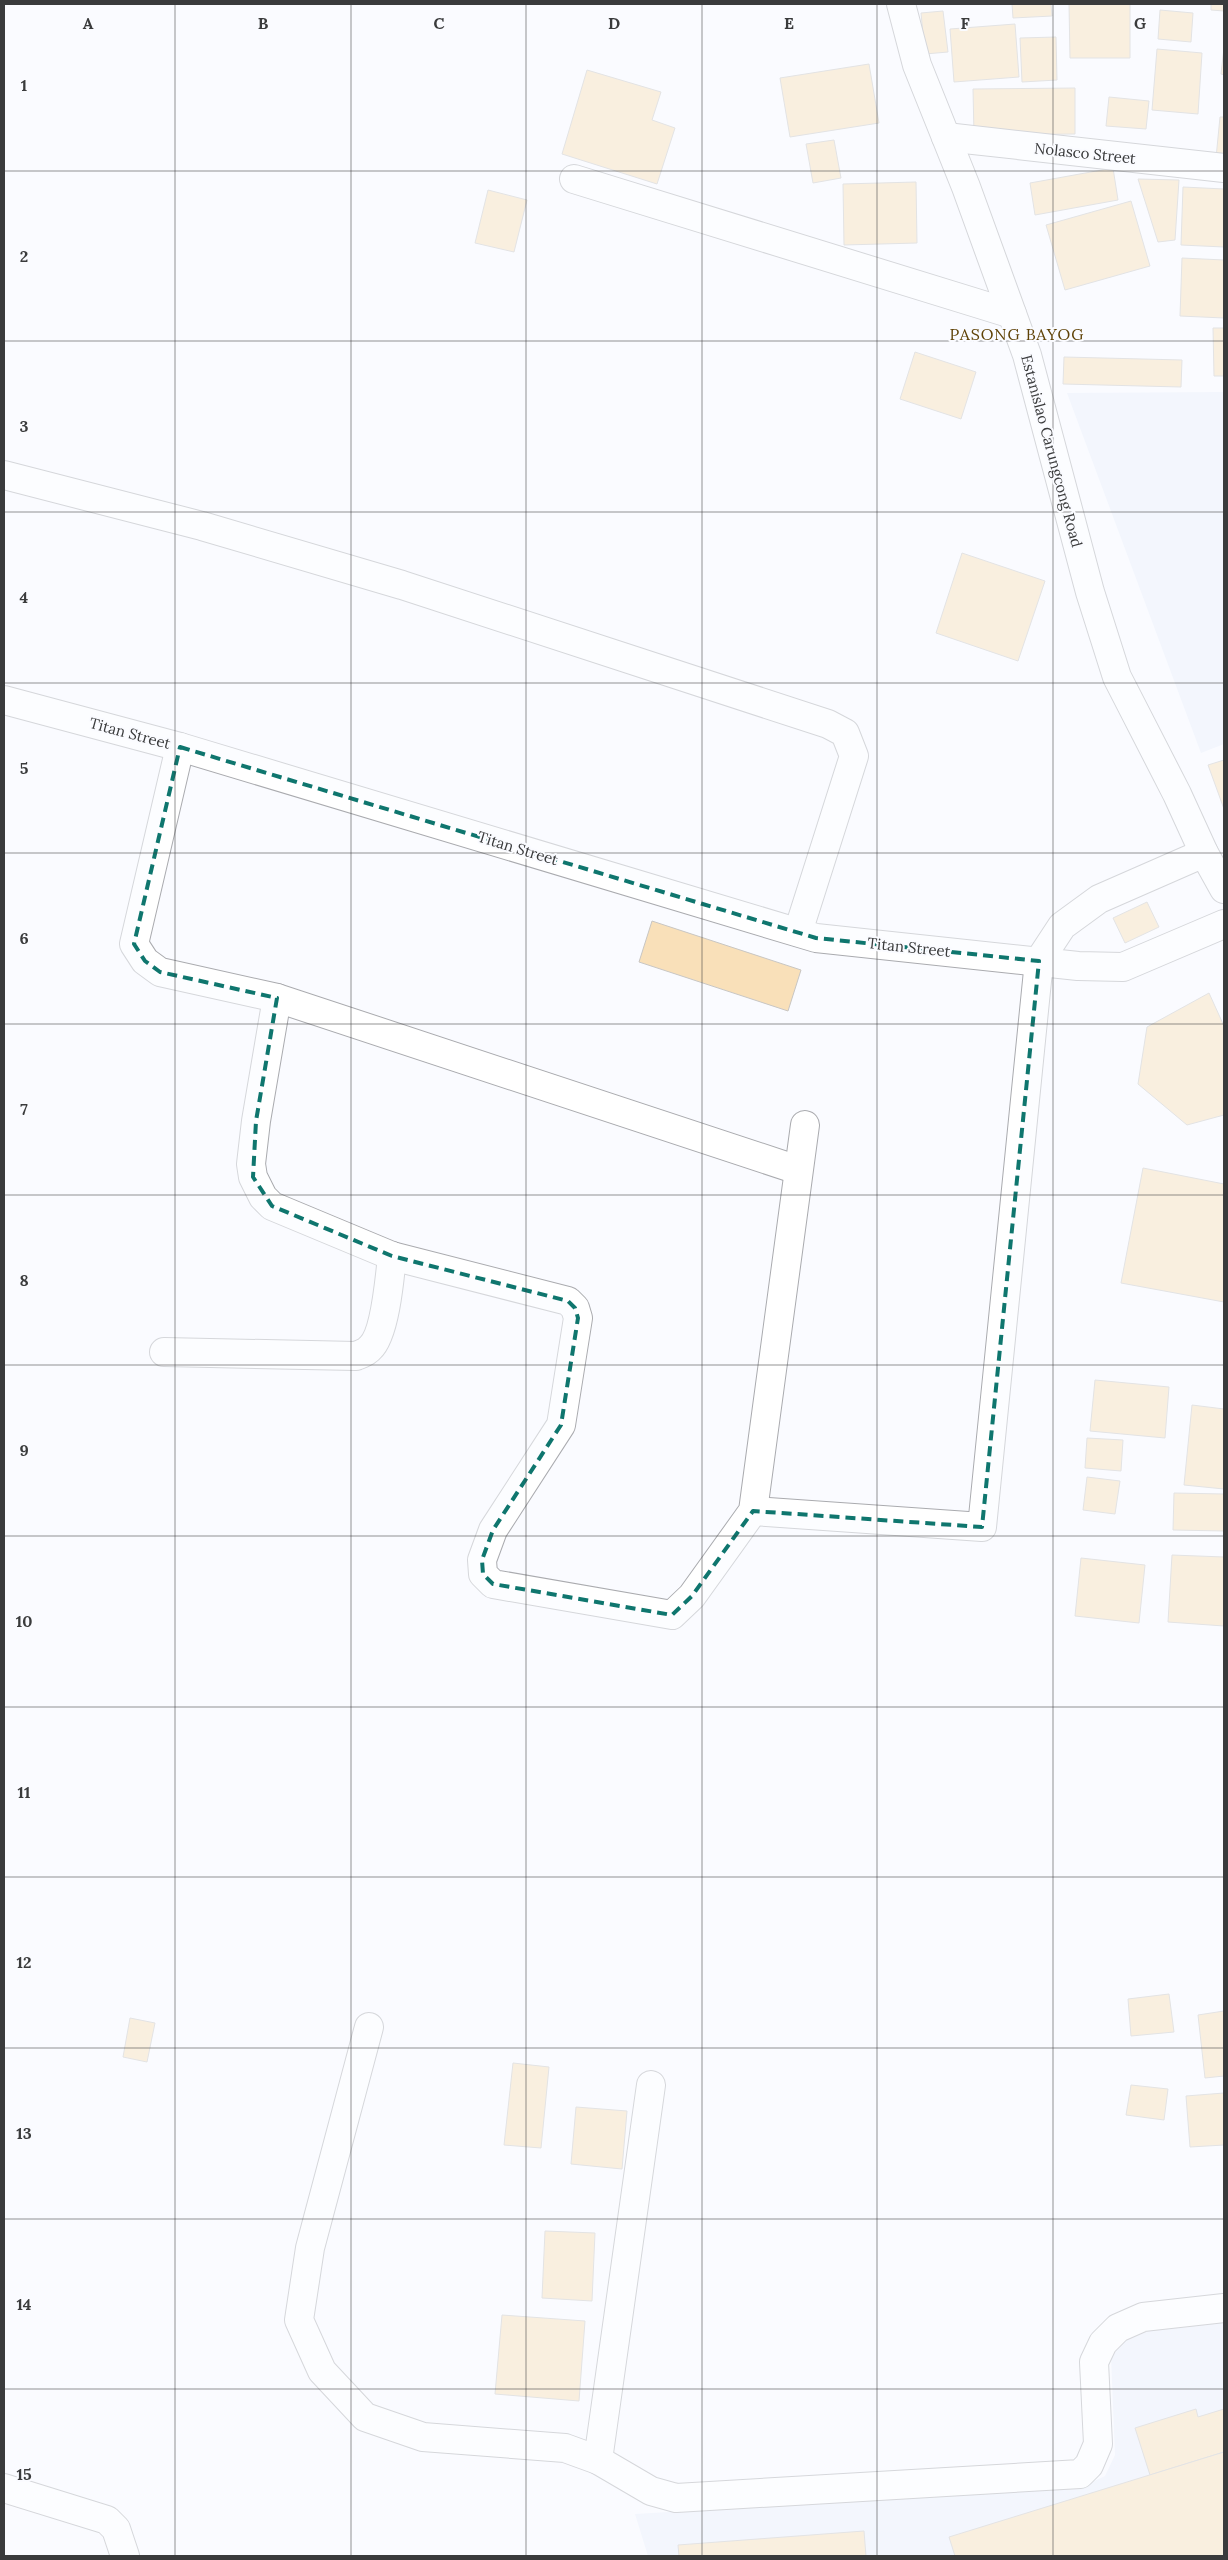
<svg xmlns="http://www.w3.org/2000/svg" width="1228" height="2560" font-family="Lora,serif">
<rect width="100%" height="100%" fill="#fafbff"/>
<!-- built -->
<g fill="#ebeffa">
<path d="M1224 392V744L1201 753 1067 393Z"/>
<path d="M1224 2321V2556H648L635 2514 1082 2487 1105 2476 1115 2455 1111 2356 1125 2336 1146 2328Z"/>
</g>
<!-- building -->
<g fill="#f9e0b9" stroke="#c8c6c3">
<path d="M1012 4H1051L1052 16 1013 18Z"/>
<path d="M1069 4H1130V58H1070Z"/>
<path d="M1211 4H1224V11L1211 10Z"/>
<path d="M1160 10 1193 13 1191 42 1158 39Z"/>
<path d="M943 11 948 52 925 54 921 13Z"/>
<path d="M1015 24 1019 77 954 82 950 29Z"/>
<path d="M1056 37 1057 80 1022 82 1020 38Z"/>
<path d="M1224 48V75L1221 74Z"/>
<path d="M1157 49 1202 53 1198 114 1152 110Z"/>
<path d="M869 64 879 123 790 137 780 78Z"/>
<path d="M587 70 661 92 652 120 675 128 657 184 562 154Z"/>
<path d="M1075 88V134L974 135 973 89Z"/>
<path d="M1109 97 1149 101 1146 129 1106 126Z"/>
<path d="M1220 117H1224V159L1216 158Z"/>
<path d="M834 140 841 178 813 183 806 144Z"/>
<path d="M1113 168 1118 200 1035 215 1030 183Z"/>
<path d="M1138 179 1179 180 1175 240 1158 242Z"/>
<path d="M916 182 917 243 844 245 843 184Z"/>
<path d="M1183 187 1224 189V247L1181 245Z"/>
<path d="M488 190 527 200 514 252 475 243Z"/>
<path d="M1131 201 1150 266 1065 290 1046 225Z"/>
<path d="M1182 258 1224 260V318L1180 316Z"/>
<path d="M1213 328H1224V376H1214Z"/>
<path d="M915 352 976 372 961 419 900 399Z"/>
<path d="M1064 357 1182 360 1181 387 1063 384Z"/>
<path d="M962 553 1045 581 1018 661 936 633Z"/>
<path d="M1224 760V809L1208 765Z"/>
<path d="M1147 902 1159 927 1125 943 1113 918Z"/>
<path d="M652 921 801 970 788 1011 639 962Z"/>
<path d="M1209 993 1224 1026V1115L1187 1125 1138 1084 1147 1027Z"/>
<path d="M1143 1168 1224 1184V1302L1121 1283Z"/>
<path d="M1095 1380 1169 1387 1165 1438 1090 1431Z"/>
<path d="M1192 1405 1224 1409V1489L1184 1485Z"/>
<path d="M1087 1438 1123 1440 1121 1471 1085 1468Z"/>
<path d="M1087 1477 1120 1481 1115 1514 1083 1510Z"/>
<path d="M1174 1493 1224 1494V1531L1173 1530Z"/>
<path d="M1172 1555 1224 1557V1626L1168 1622Z"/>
<path d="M1081 1558 1145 1565 1139 1623 1075 1616Z"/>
<path d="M1169 1994 1174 2032 1131 2036 1128 1999Z"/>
<path d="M1224 2011V2076L1205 2078 1198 2015Z"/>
<path d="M130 2018 155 2023 147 2062 123 2057Z"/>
<path d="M513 2063 549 2067 541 2148 504 2145Z"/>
<path d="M1131 2085 1168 2089 1164 2120 1126 2115Z"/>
<path d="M1224 2093V2145L1190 2147 1186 2096Z"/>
<path d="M576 2107 627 2111 622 2169 571 2164Z"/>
<path d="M545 2231 595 2233 592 2301 542 2298Z"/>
<path d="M502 2315 585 2321 579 2401 495 2394Z"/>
<path d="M1196 2409 1198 2417 1224 2409V2452L1150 2475 1135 2428Z"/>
<path d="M1224 2452V2556H955L949 2537Z"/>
<path d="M864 2531 866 2556H679L678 2545Z"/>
</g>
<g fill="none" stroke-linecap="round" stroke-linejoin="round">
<defs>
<g id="minor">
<path d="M901 4 917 65 966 187 1027 355 1090 592 1117 677 1177 794 1204 853 1224 889"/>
<path d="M946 137 1224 168"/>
<path d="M574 179 1012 314"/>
<path d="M4 475 202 526 402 585 828 724 845 733 854 756 798 932"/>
<path d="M4 700 180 747 816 938 1078 966 1123 967 1224 924"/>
<path d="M180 747 134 944 145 961 160 972 277 998 798 1170"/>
<path d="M277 998 256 1121 251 1164 253 1177 263 1197 272 1206 392 1256 568 1301 575 1308 578 1318 561 1425 493 1530 482 1560 483 1574 493 1584 672 1615 692 1596 753 1511 805 1125"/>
<path d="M164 1352 356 1356C361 1354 367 1352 370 1348 385 1335 390 1276 392 1256"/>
<path d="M753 1511 982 1527 1039 961 1062 926 1099 899 1204 853"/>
<path d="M369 2027 310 2248 299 2320 322 2371 365 2417 423 2437 565 2448 598 2460"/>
<path d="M651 2085 598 2460 651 2491 676 2498 1080 2474 1089 2465 1098 2444 1094 2362 1103 2343 1118 2328 1143 2317 1224 2308"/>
<path d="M4 2488 107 2520 116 2529 125 2556"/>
</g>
</defs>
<!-- minor casing -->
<use href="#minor" stroke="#aaabaf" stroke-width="30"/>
<!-- minor -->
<use href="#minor" stroke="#fff" stroke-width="28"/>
</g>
<!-- marked area -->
<path d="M0 0H1228V2560H0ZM180 747 816 938 1039 961 982 1527 753 1511 692 1596 672 1615 493 1584 483 1574 482 1560 493 1530 561 1425 578 1318 575 1308 568 1301 392 1256 272 1206 253 1177 256 1121 277 998 160 972 145 961 134 944Z" fill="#fafbff" fill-opacity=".55" fill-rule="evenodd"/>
<path fill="none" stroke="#0f766e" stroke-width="4" stroke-dasharray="10 6" stroke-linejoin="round" d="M180 747 816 938 1039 961 982 1527 753 1511 692 1596 672 1615 493 1584 483 1574 482 1560 493 1530 561 1425 578 1318 575 1308 568 1301 392 1256 272 1206 253 1177 256 1121 277 998 160 972 145 961 134 944Z"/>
<!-- grid -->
<path fill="none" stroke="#3a3b3c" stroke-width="1" stroke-opacity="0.55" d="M175 4V2556M351 4V2556M526 4V2556M702 4V2556M877 4V2556M1053 4V2556M4 171H1224M4 341H1224M4 512H1224M4 683H1224M4 853H1224M4 1024H1224M4 1195H1224M4 1365H1224M4 1536H1224M4 1707H1224M4 1877H1224M4 2048H1224M4 2219H1224M4 2389H1224"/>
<g text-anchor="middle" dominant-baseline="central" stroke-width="4" stroke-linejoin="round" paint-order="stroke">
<!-- street labels -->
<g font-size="15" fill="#3a3b3c" stroke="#fafbff">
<text transform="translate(1085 153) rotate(6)">Nolasco Street</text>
<text transform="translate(1052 451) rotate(75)">Estanislao Carungcong Road</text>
<text transform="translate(130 733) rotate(15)">Titan Street</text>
<text transform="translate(518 848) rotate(17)">Titan Street</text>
<text transform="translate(909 947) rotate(6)">Titan Street</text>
</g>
<!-- neighbourhood labels -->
<g font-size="16" letter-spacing="1" fill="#5f4206" stroke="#fafbff">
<text x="1017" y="334">PASONG BAYOG</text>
</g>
</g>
<g font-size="16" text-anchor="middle" font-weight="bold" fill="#3a3b3c" stroke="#fafbff" stroke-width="4" stroke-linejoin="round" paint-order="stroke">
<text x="88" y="29">A</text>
<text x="263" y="29">B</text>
<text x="439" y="29">C</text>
<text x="614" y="29">D</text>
<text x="789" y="29">E</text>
<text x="965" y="29">F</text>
<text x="1140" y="29">G</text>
<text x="24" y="91">1</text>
<text x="24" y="262">2</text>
<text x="24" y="432">3</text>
<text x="24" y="603">4</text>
<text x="24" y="774">5</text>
<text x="24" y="944">6</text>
<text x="24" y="1115">7</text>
<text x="24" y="1286">8</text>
<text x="24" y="1456">9</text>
<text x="24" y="1627">10</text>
<text x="24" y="1798">11</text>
<text x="24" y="1968">12</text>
<text x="24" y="2139">13</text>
<text x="24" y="2310">14</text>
<text x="24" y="2480">15</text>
</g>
<!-- border -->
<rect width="1228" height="2560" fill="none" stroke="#3a3b3c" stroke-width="10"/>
</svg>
